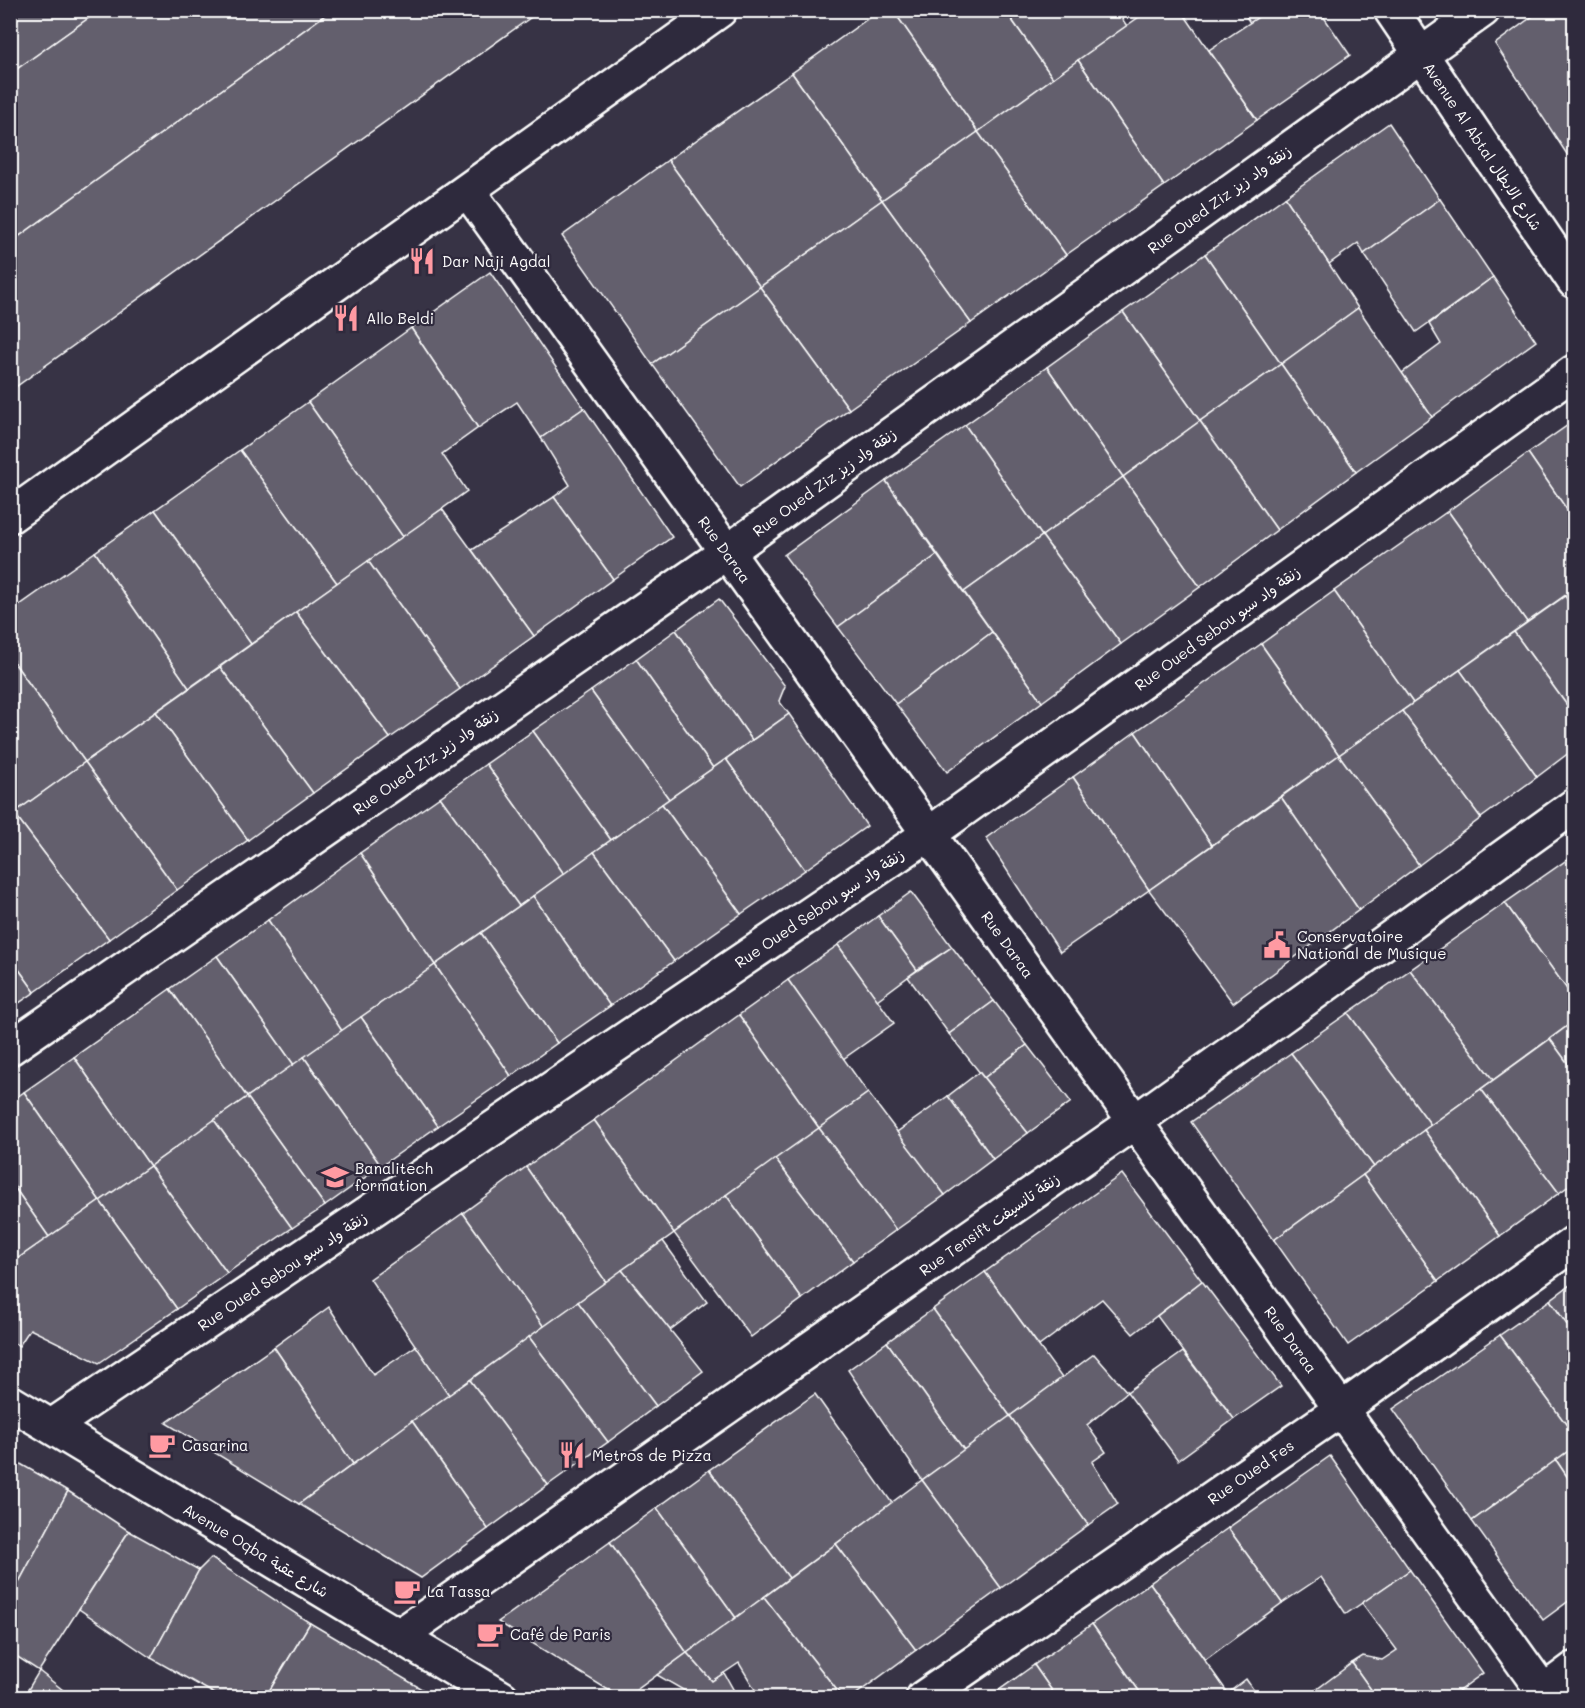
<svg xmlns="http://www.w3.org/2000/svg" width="1585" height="1708" font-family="Mali,'Playpen Sans Arabic',sans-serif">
<rect width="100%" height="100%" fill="#373345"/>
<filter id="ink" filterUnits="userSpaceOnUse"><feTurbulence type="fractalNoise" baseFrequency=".0167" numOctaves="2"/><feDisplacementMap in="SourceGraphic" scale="12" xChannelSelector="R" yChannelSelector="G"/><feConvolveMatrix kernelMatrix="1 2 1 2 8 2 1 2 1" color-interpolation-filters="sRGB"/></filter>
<g filter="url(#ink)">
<!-- building -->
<g fill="#635f6d" stroke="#fff" stroke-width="1.5">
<path d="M10 10H100L10 74Z"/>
<path d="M100 10H332L10 243V74Z"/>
<path d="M332 10H541L10 391V243Z"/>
<path d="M880 10H893L978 132 882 200 792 73Z"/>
<path d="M893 10H1005L1053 78 978 132Z"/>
<path d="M1005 10H1116L1127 26 1053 78Z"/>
<path d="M1149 10H1181L1257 120 1164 186 1078 60Z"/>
<path d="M1242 10H1269L1250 23Z"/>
<path d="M1269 10H1319L1350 55 1257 120 1209 50Z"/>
<path d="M1541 10 1574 12V165L1495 44Z"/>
<path d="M1078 60 1164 186 1066 255 978 132Z"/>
<path d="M792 73 882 200 760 287 668 160Z"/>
<path d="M1389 123 1440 199 1364 254 1358 243 1329 264 1285 197Z"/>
<path d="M978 132 1066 255 971 323 882 200Z"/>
<path d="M668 160 760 287 652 364 562 236Z"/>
<path d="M1285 197 1358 308 1281 364 1205 254Z"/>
<path d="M1440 199 1493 277 1416 332 1364 254Z"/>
<path d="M882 200 971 323 849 409 760 287Z"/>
<path d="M1205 254 1281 364 1200 421 1123 312Z"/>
<path d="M490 272 584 408 541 438 517 402 478 428 411 328Z"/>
<path d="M1493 277 1536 341 1432 417 1402 373 1441 344 1429 324Z"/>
<path d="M760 287 849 409 740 487 652 364Z"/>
<path d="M1358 308 1432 417 1356 472 1281 364Z"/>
<path d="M1123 312 1200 421 1123 477 1047 367Z"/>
<path d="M411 328 478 428 442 454 467 491 403 537 308 402Z"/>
<path d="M1281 364 1356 472 1277 530 1200 421Z"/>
<path d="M1047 367 1123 477 1042 536 965 425Z"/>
<path d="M308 402 403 537 337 583 240 450Z"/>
<path d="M584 408 672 537 613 579 554 497 570 485 541 438Z"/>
<path d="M1200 421 1277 530 1200 587 1123 477Z"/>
<path d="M1574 421V520L1528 453Z"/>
<path d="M965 425 1042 536 964 592 886 481Z"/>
<path d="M240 450 337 583 251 644 155 510Z"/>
<path d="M1528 453 1574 520V589L1527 622 1448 511Z"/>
<path d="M1123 477 1200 587 1121 644 1042 536Z"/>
<path d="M886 481 937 555 838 627 784 555Z"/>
<path d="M554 497 613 579 534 636 472 550Z"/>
<path d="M442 509 534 636 460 689 368 561Z"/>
<path d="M155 510 251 644 189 688 95 552Z"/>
<path d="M1448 511 1527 622 1413 703 1334 591Z"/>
<path d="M1042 536 1121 644 1042 702 964 592Z"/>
<path d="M95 552 189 688 85 762 10 657V612Z"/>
<path d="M937 555 992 632 896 704 838 627Z"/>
<path d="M368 561 460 689 390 738 296 612Z"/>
<path d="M1334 591 1413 703 1339 755 1261 644Z"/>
<path d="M1565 596 1574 609V715L1514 632Z"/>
<path d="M719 599 785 686 779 701 789 714 752 740 676 630Z"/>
<path d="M296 612 390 738 313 793 220 667Z"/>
<path d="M676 630 752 740 713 768 636 659Z"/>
<path d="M992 632 1042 702 947 772 896 704Z"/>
<path d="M1514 632 1574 715V749L1537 777 1460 670Z"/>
<path d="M1261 644 1339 755 1212 845 1135 732Z"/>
<path d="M10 657 85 762 14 813 10 809Z"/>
<path d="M636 659 713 768 669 799 591 691Z"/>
<path d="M220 667 313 793 248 840 156 712Z"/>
<path d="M1460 670 1537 777 1481 818 1402 711Z"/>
<path d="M591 691 669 799 611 840 533 731Z"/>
<path d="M1402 711 1481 818 1419 865 1339 755Z"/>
<path d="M156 712 248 840 177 890 85 762Z"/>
<path d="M789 714 867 826 805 870 726 759Z"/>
<path d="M533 731 611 840 564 874 486 764Z"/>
<path d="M1135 732 1212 845 1149 890 1073 777Z"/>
<path d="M1339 755 1419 865 1359 910 1281 797Z"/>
<path d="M726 759 805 870 741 914 662 804Z"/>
<path d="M85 762 177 890 109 939 14 813Z"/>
<path d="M486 764 564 874 519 906 440 797Z"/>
<path d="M1073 777 1149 890 1060 952 986 838Z"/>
<path d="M440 797 519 906 435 965 360 853Z"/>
<path d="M1281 797 1359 910 1233 1003 1149 890Z"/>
<path d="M662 804 741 914 674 961 594 852Z"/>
<path d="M14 813 109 939 35 992 10 957V815Z"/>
<path d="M594 852 674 961 610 1006 533 896Z"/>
<path d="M360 853 435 965 342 1031 268 920Z"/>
<path d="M1574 855V999L1505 903Z"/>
<path d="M911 892 952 947 917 970 878 916Z"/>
<path d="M533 896 610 1006 557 1043 481 933Z"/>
<path d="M1505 903 1574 999V1021L1493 1080 1410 970Z"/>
<path d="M878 916 917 970 877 1000 838 945Z"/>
<path d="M268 920 342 1031 294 1065 217 956Z"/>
<path d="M481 933 557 1043 511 1076 435 965Z"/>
<path d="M838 945 894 1023 843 1059 788 980Z"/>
<path d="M952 947 994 1001 949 1034 908 977Z"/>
<path d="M217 956 294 1065 247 1097 170 989Z"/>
<path d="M10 957 35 992 10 1009Z"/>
<path d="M435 965 511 1076 438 1126 361 1017Z"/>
<path d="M1410 970 1493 1080 1431 1125 1348 1013Z"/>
<path d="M788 980 868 1093 819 1128 739 1015Z"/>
<path d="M170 989 247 1097 150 1166 74 1057Z"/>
<path d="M994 1001 1027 1045 984 1078 949 1034Z"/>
<path d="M1348 1013 1431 1125 1374 1167 1291 1053Z"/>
<path d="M739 1015 819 1128 674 1233 594 1120Z"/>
<path d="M361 1017 438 1126 381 1166 304 1057Z"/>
<path d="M1574 1021V1072L1550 1039Z"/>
<path d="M1550 1039 1574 1072V1182L1559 1193 1481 1089Z"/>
<path d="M1027 1045 1071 1102 1028 1133 984 1078Z"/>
<path d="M1291 1053 1374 1167 1274 1240 1191 1122Z"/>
<path d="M74 1057 150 1166 100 1201 24 1092Z"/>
<path d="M304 1057 381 1166 325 1206 247 1097Z"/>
<path d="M979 1072 1028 1133 993 1159 948 1096Z"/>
<path d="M1481 1089 1559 1193 1500 1236 1424 1130Z"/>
<path d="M24 1092 100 1201 49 1237 10 1181V1102Z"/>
<path d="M868 1093 945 1195 896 1230 819 1128Z"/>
<path d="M948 1096 993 1159 945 1195 897 1132Z"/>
<path d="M247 1097 325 1206 292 1228 214 1120Z"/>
<path d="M214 1120 292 1228 227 1273 150 1166Z"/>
<path d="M594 1120 674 1233 606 1282 526 1167Z"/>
<path d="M819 1128 896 1230 853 1261 775 1159Z"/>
<path d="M1424 1130 1500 1236 1438 1281 1363 1175Z"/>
<path d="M775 1159 853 1261 802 1299 726 1195Z"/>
<path d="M150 1166 227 1273 177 1309 100 1201Z"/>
<path d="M526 1167 606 1282 544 1327 463 1213Z"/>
<path d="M1122 1174 1202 1281 1133 1334 1102 1299 1039 1346 985 1272Z"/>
<path d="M1363 1175 1438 1281 1348 1345 1274 1240Z"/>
<path d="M10 1181 49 1237 10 1264Z"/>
<path d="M726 1195 802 1299 751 1337 674 1233Z"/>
<path d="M100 1201 177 1309 99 1363 30 1329 19 1346 10 1341V1264Z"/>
<path d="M463 1213 544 1327 449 1395 370 1279Z"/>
<path d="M663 1241 707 1302 670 1330 622 1270Z"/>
<path d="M622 1270 703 1371 656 1406 578 1302Z"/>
<path d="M985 1272 1062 1378 1010 1416 933 1309Z"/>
<path d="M1202 1281 1281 1386 1234 1419 1157 1316Z"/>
<path d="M1574 1282V1335L1550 1300Z"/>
<path d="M1550 1300 1574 1335V1435L1500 1335Z"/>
<path d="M578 1302 656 1406 608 1442 529 1337Z"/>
<path d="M329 1307 373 1375 416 1346 449 1395 353 1464 274 1347Z"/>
<path d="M933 1309 1010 1416 964 1450 887 1342Z"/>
<path d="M1500 1335 1574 1435V1447L1472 1521 1393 1409Z"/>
<path d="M529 1337 608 1442 548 1485 470 1380Z"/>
<path d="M887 1342 964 1450 922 1480 848 1370Z"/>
<path d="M274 1347 353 1464 299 1504 166 1423Z"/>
<path d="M1183 1352 1234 1419 1178 1460 1127 1392Z"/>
<path d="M1094 1354 1127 1392 1087 1425 1106 1452 1092 1462 1118 1504 1088 1525 1010 1416Z"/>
<path d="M470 1380 548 1485 488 1529 412 1421Z"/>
<path d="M815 1394 892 1503 789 1578 709 1470Z"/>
<path d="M1010 1416 1088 1525 1001 1588 922 1480Z"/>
<path d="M412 1421 488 1529 421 1578 299 1504Z"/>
<path d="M1574 1447V1487L1556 1460Z"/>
<path d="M1330 1456 1410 1570 1346 1614 1321 1577 1282 1603 1228 1528Z"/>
<path d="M10 1458 68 1491 10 1599Z"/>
<path d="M1556 1460 1574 1487V1597L1543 1620 1472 1521Z"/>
<path d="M709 1470 789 1578 736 1618 657 1508Z"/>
<path d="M922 1480 1001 1588 916 1650 836 1544Z"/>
<path d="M68 1491 129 1531 39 1671 10 1652V1599Z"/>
<path d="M657 1508 736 1618 687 1653 610 1542Z"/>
<path d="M1228 1528 1282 1603 1205 1660 1150 1583Z"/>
<path d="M129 1531 199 1570 151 1658 79 1609Z"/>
<path d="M610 1542 687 1653 635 1691 618 1696 498 1622Z"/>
<path d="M836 1544 916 1650 851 1698H843L764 1597Z"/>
<path d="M211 1558 310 1623 265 1698H222L151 1658 199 1570Z"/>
<path d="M1410 1570 1483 1673 1449 1698H1377L1352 1663 1363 1656 1382 1660 1397 1650 1362 1603Z"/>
<path d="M1150 1583 1228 1693 1221 1698H1144L1092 1624Z"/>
<path d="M764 1597 843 1698H760L739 1663 712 1681 687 1653Z"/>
<path d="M310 1623 437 1698H265Z"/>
<path d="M1092 1624 1144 1698H1057L1034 1665Z"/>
<path d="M687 1653 712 1681 724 1673 738 1698H691L692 1695 657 1675Z"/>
<path d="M1352 1663 1377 1698H1305Z"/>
<path d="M1034 1665 1057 1698H988Z"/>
<path d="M39 1671 73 1698H23Z"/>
<path d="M1246 1679 1259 1698H1221L1228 1693Z"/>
</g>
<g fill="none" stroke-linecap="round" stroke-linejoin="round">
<defs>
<g id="minor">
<path d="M1391 10 1574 281"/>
<path id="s1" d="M468 191 1548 1698"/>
<path d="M10 516 720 10"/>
<path d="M10 1048 727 552 1483 10"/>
<path d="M10 1402 502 1698"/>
<path d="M52 1426 929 834 1574 372"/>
<path d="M399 1636 1136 1121 1574 806"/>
<path id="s2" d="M923 1698 1343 1408 1574 1243"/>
<path d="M1535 1698 1574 1669"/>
</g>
</defs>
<!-- minor casing -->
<use href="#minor" stroke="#fff" stroke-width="38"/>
<!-- minor -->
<use href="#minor" stroke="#2f2a3d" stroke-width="33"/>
</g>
</g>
<!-- icons -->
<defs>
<symbol id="restaurant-bare" viewBox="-9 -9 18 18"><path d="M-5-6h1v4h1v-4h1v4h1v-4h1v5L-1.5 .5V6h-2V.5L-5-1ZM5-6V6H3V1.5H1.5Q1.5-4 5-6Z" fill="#ff9aa2" stroke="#2f2a3d" stroke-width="2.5" paint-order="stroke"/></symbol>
<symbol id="civic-bare" viewBox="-9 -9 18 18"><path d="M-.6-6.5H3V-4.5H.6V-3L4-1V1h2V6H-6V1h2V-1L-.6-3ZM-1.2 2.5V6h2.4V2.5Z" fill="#ff9aa2" stroke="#2f2a3d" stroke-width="2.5" paint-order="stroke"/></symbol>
<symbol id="school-bare" viewBox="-9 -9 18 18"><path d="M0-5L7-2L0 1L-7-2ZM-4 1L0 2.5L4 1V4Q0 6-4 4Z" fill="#ff9aa2" stroke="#2f2a3d" stroke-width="2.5" paint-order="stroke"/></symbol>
<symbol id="cafe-bare" viewBox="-9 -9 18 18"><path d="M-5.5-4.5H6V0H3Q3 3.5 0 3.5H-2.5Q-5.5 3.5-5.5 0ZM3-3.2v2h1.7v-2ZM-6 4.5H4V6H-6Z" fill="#ff9aa2" stroke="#2f2a3d" stroke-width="2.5" paint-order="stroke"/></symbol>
</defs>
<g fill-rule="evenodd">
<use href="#restaurant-bare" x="403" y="242" width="38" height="38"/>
<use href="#restaurant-bare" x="327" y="299" width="38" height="38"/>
<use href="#civic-bare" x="1258" y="926" width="38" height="38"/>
<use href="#school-bare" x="316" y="1158" width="38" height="38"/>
<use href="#cafe-bare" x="143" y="1426" width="38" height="38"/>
<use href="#restaurant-bare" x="553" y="1436" width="38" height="38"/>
<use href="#cafe-bare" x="388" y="1572" width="38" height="38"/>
<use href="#cafe-bare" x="471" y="1615" width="38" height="38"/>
</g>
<g text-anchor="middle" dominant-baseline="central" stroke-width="4.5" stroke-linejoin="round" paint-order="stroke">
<!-- street labels -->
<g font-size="15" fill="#fff" stroke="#2f2a3d">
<text transform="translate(1483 146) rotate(56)">Avenue Al Abtal شارع الابطال</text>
<text transform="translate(1219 199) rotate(-36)">Rue Oued Ziz زنقة واد زيز</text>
<text transform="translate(824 482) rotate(-36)">Rue Oued Ziz زنقة واد زيز</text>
<text stroke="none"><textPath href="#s1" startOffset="441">Rue Daraa</textPath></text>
<text transform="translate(1217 628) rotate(-36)">Rue Oued Sebou زنقة واد سبو</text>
<text transform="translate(425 761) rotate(-35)">Rue Oued Ziz زنقة واد زيز</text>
<text transform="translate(819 908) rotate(-34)">Rue Oued Sebou زنقة واد سبو</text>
<text stroke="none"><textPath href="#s1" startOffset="927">Rue Daraa</textPath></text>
<text transform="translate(989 1224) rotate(-35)">Rue Tensift زنقة تانسيفت</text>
<text transform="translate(282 1271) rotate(-34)">Rue Oued Sebou زنقة واد سبو</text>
<text stroke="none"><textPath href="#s1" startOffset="1413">Rue Daraa</textPath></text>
<text stroke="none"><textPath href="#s2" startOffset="398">Rue Oued Fes</textPath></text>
<text transform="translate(256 1550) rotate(31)">Avenue Oqba شارع عقبة</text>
</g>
<!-- poi labels -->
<g font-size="15" fill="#fff" stroke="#2f2a3d" text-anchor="start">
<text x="442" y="261">Dar Naji Agdal</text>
<text x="366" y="318">Allo Beldi</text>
<text x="1297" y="936">Conservatoire<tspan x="1297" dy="17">National de Musique</tspan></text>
<text x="355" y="1168">Banalitech<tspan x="355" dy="17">formation</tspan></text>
<text x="182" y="1445">Casarina</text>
<text x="592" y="1455">Metros de Pizza</text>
<text x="427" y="1591">La Tassa</text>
<text x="510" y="1634">Café de Paris</text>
</g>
</g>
<!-- margin -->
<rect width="1585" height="1708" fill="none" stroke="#2f2a3d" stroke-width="36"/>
<rect x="18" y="18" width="1549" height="1672" fill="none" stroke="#fff" stroke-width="2" filter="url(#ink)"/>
</svg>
